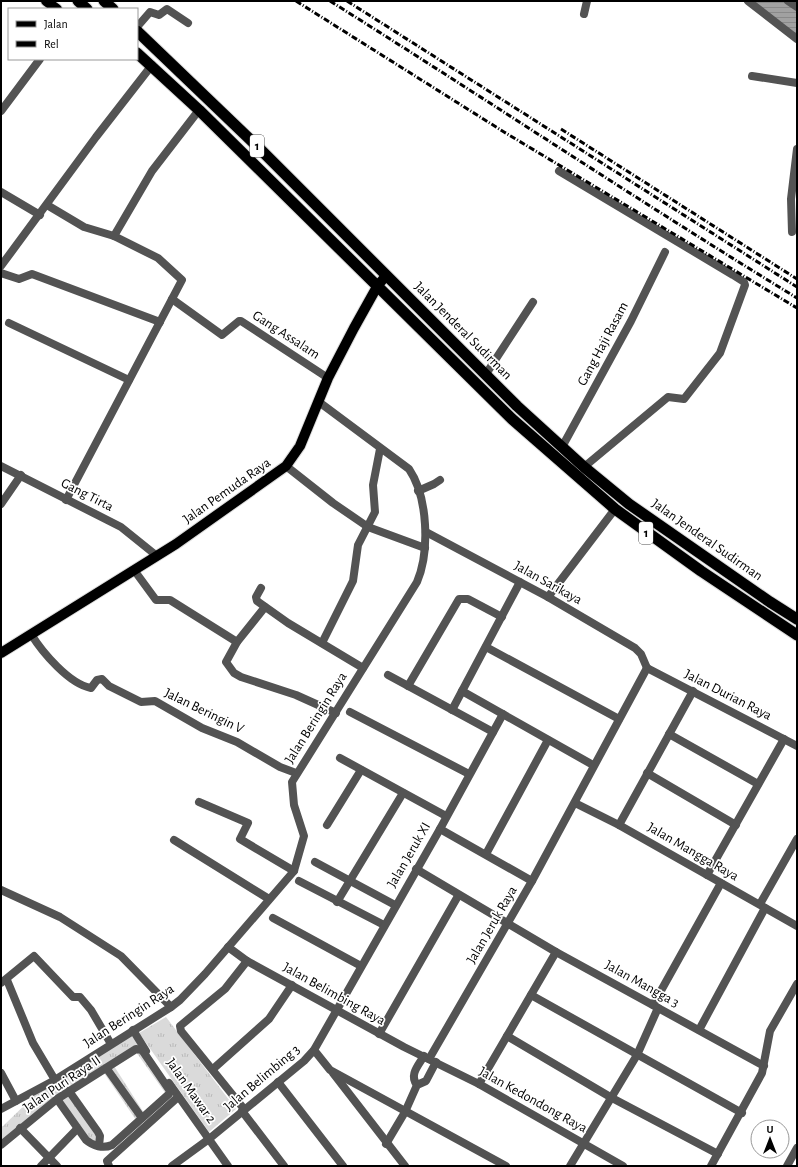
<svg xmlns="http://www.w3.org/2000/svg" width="798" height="1167" font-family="'Alegreya Sans',sans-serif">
<defs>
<pattern id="grass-tufts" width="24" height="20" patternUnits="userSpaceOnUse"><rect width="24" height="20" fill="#dadada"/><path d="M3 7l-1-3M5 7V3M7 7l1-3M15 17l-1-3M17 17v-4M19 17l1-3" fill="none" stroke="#b9b9b9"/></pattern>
<pattern id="water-rules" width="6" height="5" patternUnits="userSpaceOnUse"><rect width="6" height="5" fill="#a1a1a1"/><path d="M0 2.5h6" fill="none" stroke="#898989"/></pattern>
</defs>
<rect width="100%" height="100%" fill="#fff"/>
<!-- grass -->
<g fill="url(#grass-tufts)">
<path d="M166 1017 236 1109 209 1132 139 1033Z"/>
<path d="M132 1033 140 1045 1 1141V1128L36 1094Z"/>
<path d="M141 1050 169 1090 166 1094 136 1052Z"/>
<path d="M114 1066 144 1113 136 1120 104 1073Z"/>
<path d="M68 1092 99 1141 91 1143 59 1099Z"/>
</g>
<!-- water -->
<path fill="url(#water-rules)" d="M748 1H788L797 7V39Z"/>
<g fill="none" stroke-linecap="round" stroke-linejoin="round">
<defs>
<g id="primary">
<path d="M46 1 57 9"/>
<path d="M1 653 176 544 286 466 300 446 328 378 354 328 378 285 386 276"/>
</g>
<g id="trunk">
<path d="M78 1 87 9"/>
<path d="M104 1 113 9"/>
<path d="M137 31 261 150 517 406 584 467 629 504 770 602 797 619"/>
<path d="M137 53 199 110 512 419 615 509 701 571 797 635"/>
</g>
</defs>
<!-- primary casing -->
<use href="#primary" stroke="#dbdbdb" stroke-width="12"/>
<!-- trunk casing -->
<use href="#trunk" stroke="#dbdbdb" stroke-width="13"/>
<!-- minor -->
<g stroke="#535353" stroke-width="8">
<path d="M584 14 587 1"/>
<path d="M137 27 150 12 159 15 167 9 188 23"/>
<path d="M752 76 797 83"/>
<path d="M1 111 40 59"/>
<path d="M559 171 733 275 744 282 745 285 720 353 684 399 668 397 584 467"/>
<path d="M1 192 40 215"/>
<path d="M47 205 84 227 114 236 158 258 182 280 66 500"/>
<path d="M792 232 791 199 797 149"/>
<path d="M114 236 152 171 199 110"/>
<path d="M1 266 96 137 152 65"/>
<path d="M1 273 19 279 32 274 160 322"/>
<path d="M172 299 222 335 239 321H241L328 378"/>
<path d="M9 323 129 380"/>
<path d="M486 374 533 302"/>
<path d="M562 447 631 321 665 252"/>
<path d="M1 466 121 527 157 556"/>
<path d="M286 466 333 503 368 527 425 548"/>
<path d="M418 491 434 484 440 480"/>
<path d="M1 504 21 475"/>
<path d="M426 532 548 597 635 648 641 654 647 668"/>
<path d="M134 570 156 600H170L237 642"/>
<path d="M261 588 256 597 257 601 288 623 363 668"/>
<path d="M548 597 615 509"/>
<path d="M265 607 237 642 226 662 234 673 241 677 296 695 336 713"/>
<path d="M31 634C42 652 69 684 91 688L97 680 102 679 109 686 141 702 155 701 202 728 237 742 280 767 296 773"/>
<path d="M322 643 353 581 358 545 375 512 373 485 380 449"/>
<path d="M486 647 619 719"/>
<path d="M647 668 797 746"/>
<path d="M388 675 493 732"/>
<path d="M408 686 459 599H468L502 617"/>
<path d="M462 691 593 765"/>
<path d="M452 710 520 582"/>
<path d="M350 712 469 774"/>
<path d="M669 734 758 784"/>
<path d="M340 758 446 816"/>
<path d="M647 773 736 825"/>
<path d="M199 802 248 823 240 839 294 871"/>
<path d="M575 803 619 825 797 926"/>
<path d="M327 825 361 770"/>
<path d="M619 825 693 691"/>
<path d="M440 829 532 881"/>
<path d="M174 840 269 899"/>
<path d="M486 854 548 740"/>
<path d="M315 862 395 905"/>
<path d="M416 869 556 952 764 1066"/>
<path d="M707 875 784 739"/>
<path d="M299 881 384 925"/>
<path d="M1 890 60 917 121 956 171 1007"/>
<path d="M337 902 403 793"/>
<path d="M760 904 797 839"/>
<path d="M273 918 361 966"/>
<path d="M228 947 247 961 404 1047 479 1084 623 1166"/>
<path d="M7 980 33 1043 55 1080"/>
<path d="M1 983 34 956 73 997H80L91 1010 111 1044"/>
<path d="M531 995 742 1113"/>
<path d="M653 1005 721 883"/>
<path d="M133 1030 146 1051"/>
<path d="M699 1030 765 908"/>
<path d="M379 1034 458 896"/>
<path d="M507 1036 612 1098 718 1154"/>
<path d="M314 1050 330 1070 506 1166"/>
<path d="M429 1059 532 881 647 668"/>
<path d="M107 1069 142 1118"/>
<path d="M213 1069 269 1019 292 985"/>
<path d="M1 1073 16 1101"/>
<path d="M333 1073 405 1166"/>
<path d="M278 1082 343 1166"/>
<path d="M169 1083 228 1166"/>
<path d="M479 1084 556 952"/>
<path d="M417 1085C409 1075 418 1066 424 1056"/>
<path d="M69 1091 98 1132 100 1136 99 1146"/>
<path d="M1 1109 55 1080 171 1007 180 1000 205 974 294 871 304 836 294 805 292 782 417 582C430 551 428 497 409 469L319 402"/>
<path d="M244 1109 181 1031 180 1026 225 989 247 961"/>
<path d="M242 1111 284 1166"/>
<path d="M20 1128 57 1166"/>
<path d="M386 1144 405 1112 417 1085 426 1081 436 1062"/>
<path d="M1 1145 57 1099 136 1049 142 1050 170 1091 169 1094 112 1145C103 1149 93 1146 86 1140L57 1099"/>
<path d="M41 1166 77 1129"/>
<path d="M109 1166 107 1161 178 1097"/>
<path d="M172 1166 209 1139 304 1061 314 1050 440 829 503 714"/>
<path d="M570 1166 637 1055 658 1008"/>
<path d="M711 1166 762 1073 770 1031 797 984"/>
</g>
<!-- tertiary -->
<g stroke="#535353" stroke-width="8">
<path d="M748 1 797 39"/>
<path d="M788 1 797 7"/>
<path d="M787 1166 797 1148"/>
</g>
<!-- primary -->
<use href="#primary" stroke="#000" stroke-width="10"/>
<!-- trunk -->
<use href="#trunk" stroke="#000" stroke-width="11"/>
<!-- rail -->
<g stroke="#000" stroke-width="3" stroke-dasharray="6 2 1 2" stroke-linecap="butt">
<path d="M296 1 504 132 797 308"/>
<path d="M330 1C486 99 640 202 797 298"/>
<path d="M347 1 797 287"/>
<path d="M561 129 797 279"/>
</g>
</g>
<g text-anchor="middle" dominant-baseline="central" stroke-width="3.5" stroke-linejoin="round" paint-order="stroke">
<!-- shield labels -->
<g fill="#fff" stroke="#4c4c4c" stroke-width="1">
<rect x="250" y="135" width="14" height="22" rx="3"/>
<rect x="639" y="522" width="14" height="22" rx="3"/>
</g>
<g font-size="13" font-weight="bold" fill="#000">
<text x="257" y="146">1</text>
<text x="646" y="533">1</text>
</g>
<!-- street labels -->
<g font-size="14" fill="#000" stroke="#fff">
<text transform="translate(463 331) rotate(45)">Jalan Jenderal Sudirman</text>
<text transform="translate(286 335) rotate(33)">Gang Assalam</text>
<text transform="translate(603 344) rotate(-62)">Gang Haji Rasam</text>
<text transform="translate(227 491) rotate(-35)">Jalan Pemuda Raya</text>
<text transform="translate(87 495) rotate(27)">Gang Tirta</text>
<text transform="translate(707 540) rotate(35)">Jalan Jenderal Sudirman</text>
<text transform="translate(548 583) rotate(29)">Jalan Sarikaya</text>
<text transform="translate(728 695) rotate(27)">Jalan Durian Raya</text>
<text transform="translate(204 711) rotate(26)">Jalan Beringin V</text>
<text transform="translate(316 718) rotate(-58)">Jalan Beringin Raya</text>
<text transform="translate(693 852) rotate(30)">Jalan Mangga Raya</text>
<text transform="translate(409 855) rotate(-60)">Jalan Jeruk XI</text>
<text transform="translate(492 925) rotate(-60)">Jalan Jeruk Raya</text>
<text transform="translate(642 984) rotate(29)">Jalan Mangga 3</text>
<text transform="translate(334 994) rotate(29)">Jalan Belimbing Raya</text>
<text transform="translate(129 1016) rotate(-33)">Jalan Beringin Raya</text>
<text transform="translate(262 1078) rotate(-40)">Jalan Belimbing 3</text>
<text transform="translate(62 1084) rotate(-34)">Jalan Puri Raya II</text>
<text transform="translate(191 1091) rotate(55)">Jalan Mawar 2</text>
<text transform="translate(533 1100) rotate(29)">Jalan Kedondong Raya</text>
</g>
</g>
<!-- border -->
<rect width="798" height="1167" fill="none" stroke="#000000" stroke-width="4"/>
<!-- legend -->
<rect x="8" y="8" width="130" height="52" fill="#ffffff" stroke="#999999"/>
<rect x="16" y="21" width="20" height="6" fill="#000000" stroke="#999999"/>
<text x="44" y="28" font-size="12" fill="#000000">Jalan</text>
<rect x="16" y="41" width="20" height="6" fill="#000000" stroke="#999999"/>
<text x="44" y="48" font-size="12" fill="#000000">Rel</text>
<!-- north arrow -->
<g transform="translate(770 1139)"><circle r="19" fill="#ffffff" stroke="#999999"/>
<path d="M0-3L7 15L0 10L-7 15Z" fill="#000000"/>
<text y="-6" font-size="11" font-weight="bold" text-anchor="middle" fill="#000000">U</text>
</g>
</svg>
